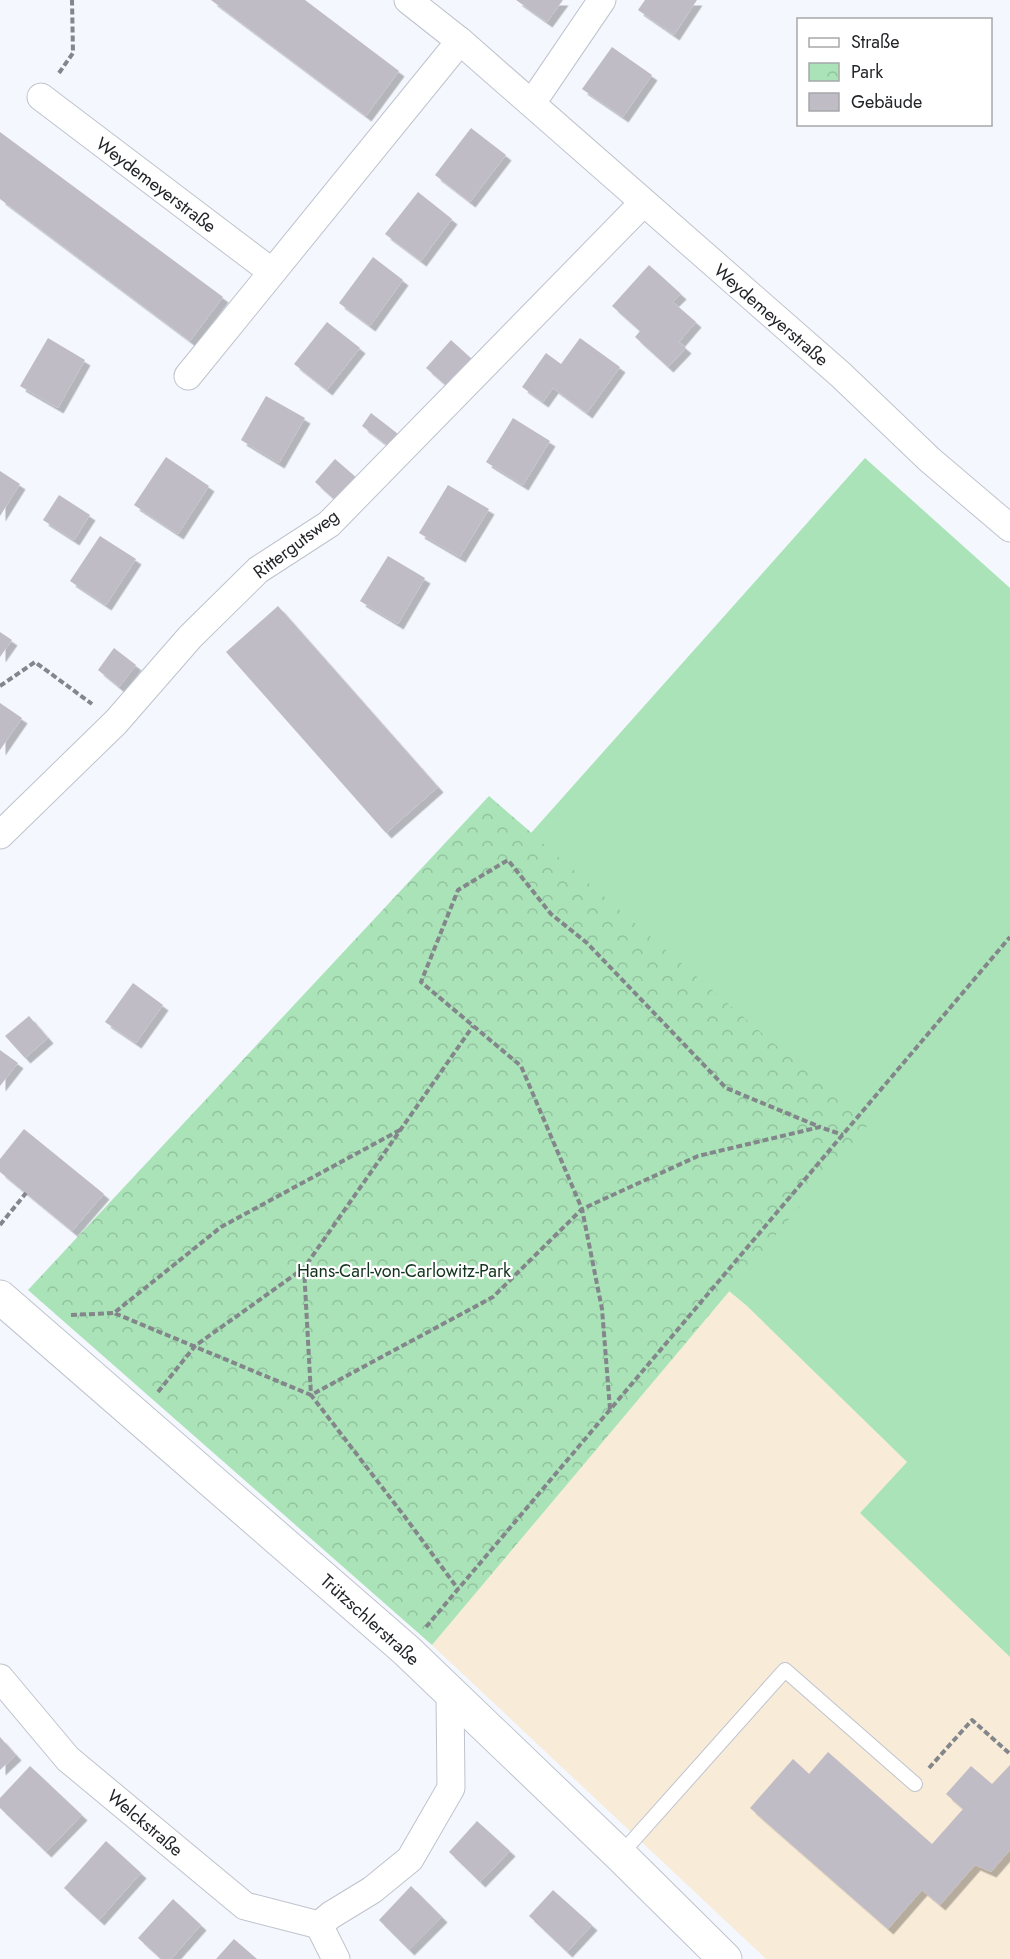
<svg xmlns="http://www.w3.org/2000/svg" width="1010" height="1959" font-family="Jost,sans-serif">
<defs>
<pattern id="park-crowns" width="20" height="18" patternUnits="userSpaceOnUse" patternTransform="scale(1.5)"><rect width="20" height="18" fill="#aae3b8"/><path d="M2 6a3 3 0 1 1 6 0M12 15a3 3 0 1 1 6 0" fill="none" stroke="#92c39e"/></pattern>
<filter id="shadow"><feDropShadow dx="5.5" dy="5.5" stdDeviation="0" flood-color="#0004"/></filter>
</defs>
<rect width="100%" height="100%" fill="#f4f7fd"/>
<!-- education -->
<path fill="#f8ebd7" d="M729 1291 747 1306 907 1462 860 1513 1010 1657V1959H766L432 1645Z"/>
<!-- park -->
<path fill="url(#park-crowns)" d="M489 796 869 1125 432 1645 28 1290Z"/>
<!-- pitch -->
<path fill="#aae3b8" d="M865 458 1010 588V1657L860 1513 907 1462 747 1306 729 1291 868 1125 531 833Z"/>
<!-- building -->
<g fill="#c0bcc6" filter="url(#shadow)">
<path d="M211 0H305L399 71 366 116Z"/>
<path d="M516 0H563L547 22Z"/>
<path d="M645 0H697L674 35 638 10Z"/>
<path d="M612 47 652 75 623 117 582 89Z"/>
<path d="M471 128 506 155 470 202 435 175Z"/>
<path d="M0 132 223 297 190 341 0 199Z"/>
<path d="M418 192 452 219 421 261 385 234Z"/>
<path d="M373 257 403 280 370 326 339 303Z"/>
<path d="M649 265 681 294 673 302 696 322 679 342 686 348 668 367 635 337 640 331 612 306Z"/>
<path d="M327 322 360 348 327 390 294 364Z"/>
<path d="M48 338 85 360 58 408 20 386Z"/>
<path d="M580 338 620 367 587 413 553 388 543 402 522 387 546 353 561 364Z"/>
<path d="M451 340 474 361 449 388 426 368Z"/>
<path d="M266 396 305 418 279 463 241 440Z"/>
<path d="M371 413 402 437 391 448 362 426Z"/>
<path d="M513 418 550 441 523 485 486 462Z"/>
<path d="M166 457 209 486 178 534 134 505Z"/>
<path d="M335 459 358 479 337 502 315 482Z"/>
<path d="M0 471 20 484 0 516Z"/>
<path d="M448 485 489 509 460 557 419 533Z"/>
<path d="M59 495 90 515 74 540 43 520Z"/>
<path d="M100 536 136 559 106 605 70 581Z"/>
<path d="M388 556 425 578 398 624 360 601Z"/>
<path d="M278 606 438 787 386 833 226 652Z"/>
<path d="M0 632 12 640 0 657Z"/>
<path d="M114 648 136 665 119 687 98 670Z"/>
<path d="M0 703 22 718 0 750Z"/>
<path d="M133 983 163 1005 136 1043 105 1022Z"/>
<path d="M29 1016 48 1038 25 1058 5 1036Z"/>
<path d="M0 1050 18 1063 0 1086Z"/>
<path d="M24 1129 104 1194 72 1231 0 1172V1159Z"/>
<path d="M0 1737 16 1755 0 1770Z"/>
<path d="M828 1752 932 1844 963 1809 946 1794 971 1766 992 1784 1010 1765V1850L991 1872 975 1865 940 1905 922 1890 888 1929 750 1808 793 1759 809 1774Z"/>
<path d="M30 1766 82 1815 46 1852 0 1808V1798Z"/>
<path d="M477 1821 510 1851 480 1882 449 1852Z"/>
<path d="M106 1841 141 1873 99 1920 64 1888Z"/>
<path d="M411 1886 442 1917 409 1950 379 1920Z"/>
<path d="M553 1890 592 1925 567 1952 529 1916Z"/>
<path d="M173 1899 201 1925 171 1959H161L138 1938Z"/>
<path d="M234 1939 257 1959H216Z"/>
</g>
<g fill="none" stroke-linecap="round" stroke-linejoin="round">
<defs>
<path id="service" d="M620 1855 785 1670 915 1784"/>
<g id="minor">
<path d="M460 41 841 375 930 460 1010 528"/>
<path d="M41 97 272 272"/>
<path d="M532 103 602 0"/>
<path d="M188 376 460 41 408 0"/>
<path d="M0 835 116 722 190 637 258 570 329 524 643 203"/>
<path d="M0 1678 68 1759 245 1906 319 1925 331 1915 372 1890 410 1859 451 1788 450 1694"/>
<path d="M319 1925 336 1959"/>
</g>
<path id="tertiary" d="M0 1297 406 1650 620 1855 725 1959"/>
</defs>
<!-- service casing -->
<use href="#service" stroke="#bec3cd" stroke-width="16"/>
<!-- minor casing -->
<use href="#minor" stroke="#bec3cd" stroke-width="29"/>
<!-- tertiary casing -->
<use href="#tertiary" stroke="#bec3cd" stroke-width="35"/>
<!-- path -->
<g stroke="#83868a" stroke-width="4" stroke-dasharray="6 3" stroke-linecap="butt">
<path d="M59 73 73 53 72 0"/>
<path d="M0 686 35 662 92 704"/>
<path d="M400 1130 221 1227 114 1313 311 1395 493 1297 582 1209 698 1156 820 1127 843 1135"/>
<path d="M0 1225 26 1193"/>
<path d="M304 1268 311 1395 405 1517 458 1589"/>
<path d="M71 1315 114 1313"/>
<path d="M158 1392 195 1346 304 1268 473 1026"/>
<path d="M610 1409 602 1309 582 1209 521 1066 421 982 458 890 508 860 551 914 587 943 726 1088 820 1127"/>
<path d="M426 1627 1010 937"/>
<path d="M929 1768 972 1720 1010 1754"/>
</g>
<!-- service -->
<use href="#service" stroke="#fff" stroke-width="14"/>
<!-- minor -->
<use href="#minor" stroke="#fff" stroke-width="27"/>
<!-- tertiary -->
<use href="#tertiary" stroke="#fff" stroke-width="33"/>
</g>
<g text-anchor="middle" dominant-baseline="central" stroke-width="4.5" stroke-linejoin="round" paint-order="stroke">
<!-- street labels -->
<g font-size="18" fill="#232528" stroke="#fff">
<text transform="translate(156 185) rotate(37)">Weydemeyerstraße</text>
<text transform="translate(771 315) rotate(41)">Weydemeyerstraße</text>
<text transform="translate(296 544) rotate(-37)">Rittergutsweg</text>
<text transform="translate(370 1620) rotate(42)">Trützschlerstraße</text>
<text transform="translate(145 1823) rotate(40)">Welckstraße</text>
</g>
<!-- park labels -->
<g font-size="18" fill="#12331d" stroke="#fff">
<text x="404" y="1271">Hans-Carl-von-Carlowitz-Park</text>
</g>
</g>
<!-- legend -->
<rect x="797" y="18" width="195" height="108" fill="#ffffff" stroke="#a7a8a9" stroke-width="1.5"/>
<rect x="809" y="38" width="30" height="9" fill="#ffffff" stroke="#a7a8a9" stroke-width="1.5"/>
<text x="851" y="48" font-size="18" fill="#232528">Straße</text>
<rect x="809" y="63" width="30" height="18" fill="url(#park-crowns)" stroke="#a7a8a9" stroke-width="1.5"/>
<text x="851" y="78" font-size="18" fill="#232528">Park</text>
<rect x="809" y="93" width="30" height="18" fill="#c0bcc6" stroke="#a7a8a9" stroke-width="1.5"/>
<text x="851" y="108" font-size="18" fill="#232528">Gebäude</text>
</svg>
